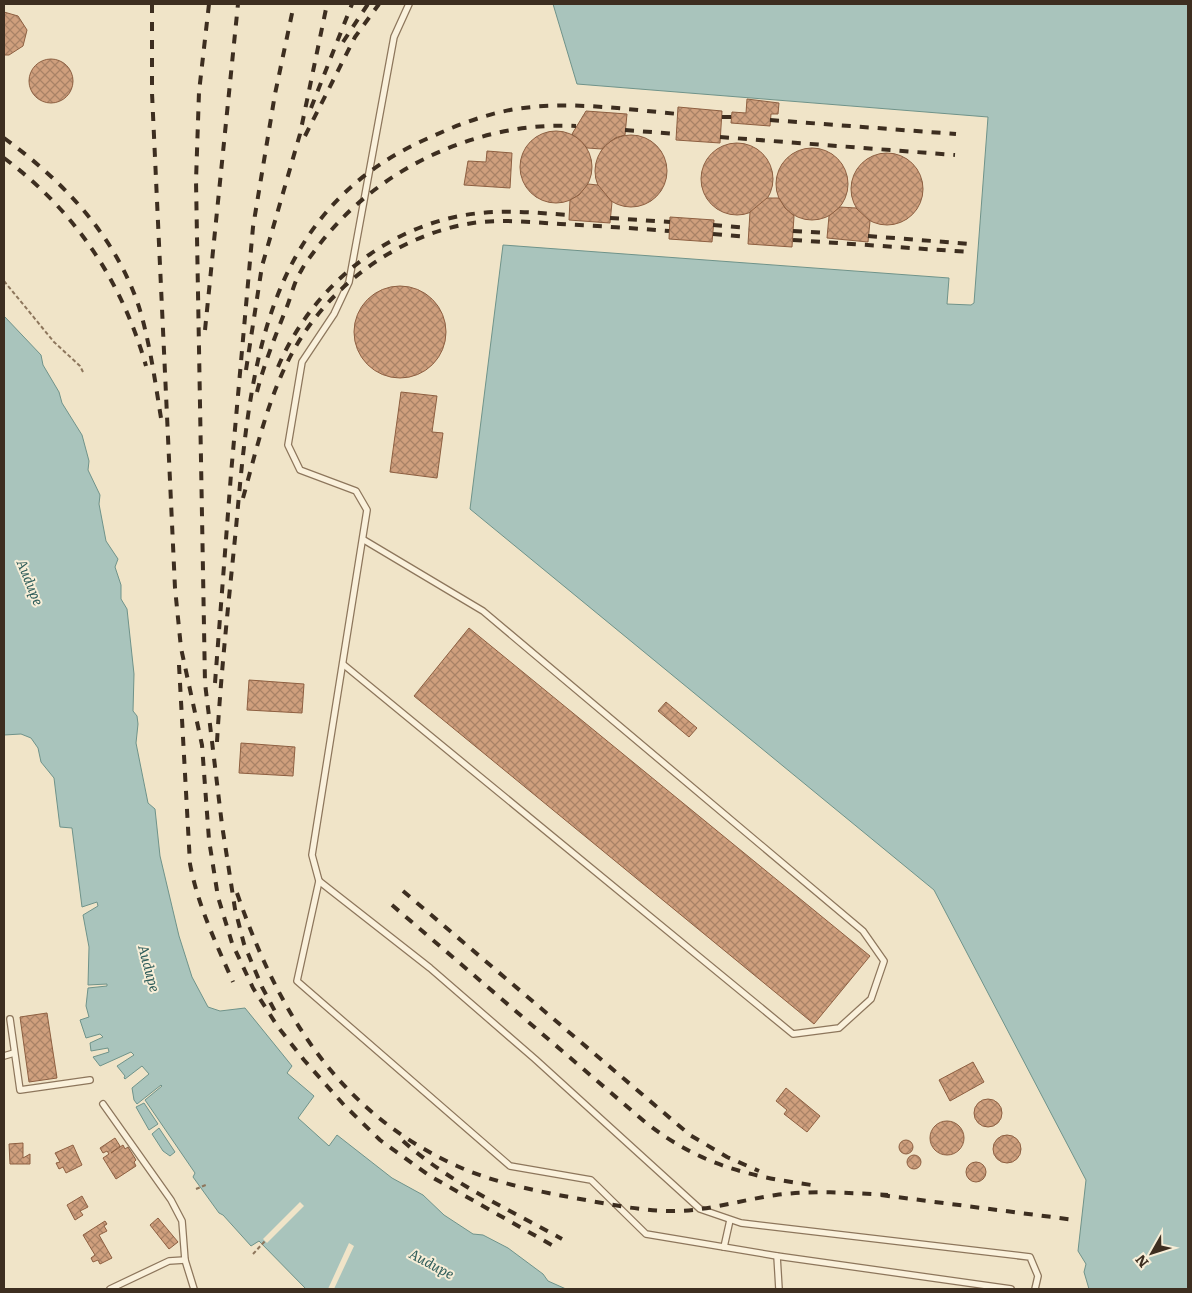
<svg xmlns="http://www.w3.org/2000/svg" width="1192" height="1293" font-family="Literata,serif">
<defs>
<pattern id="building-cross-hatch" width="8" height="8" patternUnits="userSpaceOnUse" patternTransform="scale(1.25)"><rect width="8" height="8" fill="#cf9f7d"/><path d="M0 0l8 8M0 8l8-8" fill="none" stroke="#a98266"/></pattern>
</defs>
<rect width="100%" height="100%" fill="#f0e4c8"/>
<!-- water -->
<g fill="#a9c4bc" stroke="#6f938a">
<path d="M553 4H1188V1289H1089L1084 1272 1086 1264 1078 1251 1086 1180 934 890 470 509 503 245 949 278 947 304 971 305 974 303 988 117 577 84Z"/>
<path d="M4 316 41 355 43 365 59 392 62 403 82 435 89 461 88 470 100 495 99 504 106 541 118 559 115 567 121 585V599L127 609 134 674 133 711 137 716 138 724 136 743 148 803 155 809 160 856 179 936 192 977 208 1007 220 1011 245 1008 292 1066 287 1073 314 1096 298 1118 329 1146 337 1135 392 1178 423 1195 444 1215 473 1234 483 1235 508 1248 543 1274 548 1281 566 1289H306L259 1241 251 1246 223 1215 219 1213 193 1177 195 1173 145 1100 162 1086 161 1085 137 1104 134 1100 132 1088 149 1074 142 1066 125 1079 124 1078 125 1076 117 1066 134 1055 131 1052 100 1066 93 1057 109 1052 108 1048 91 1051 90 1043 103 1037 100 1034 86 1038 80 1020 89 1017 86 1006 88 988 107 986V984L88 985 89 947 83 915 98 906 97 902 82 907 72 828 60 827 54 778 41 762 38 748 31 738 21 734 4 735Z"/>
<path d="M144 1103 158 1124 149 1130 136 1107Z"/>
<path d="M159 1128 175 1152 170 1156 163 1151 152 1134Z"/>
</g>
<!-- pier -->
<g fill="#f0e4c8">
<path d="M300 1202 304 1206 267 1243 263 1239Z"/>
<path d="M349 1243 354 1246 334 1289H328Z"/>
</g>
<!-- building -->
<g fill="url(#building-cross-hatch)" stroke="#8d5f41">
<path d="M4 12 18 16 27 30 23 46 9 55H4Z"/>
<circle cx="51" cy="81" r="22"/>
<path d="M747 99 779 103 778 114H771L770 126 731 123 732 112 746 113Z"/>
<path d="M678 107 722 111 720 143 676 140Z"/>
<path d="M586 111 627 114 625 135 615 138 602 149 587 148 572 134Z"/>
<circle cx="556" cy="167" r="36"/>
<circle cx="631" cy="171" r="36"/>
<circle cx="737" cy="179" r="36"/>
<circle cx="812" cy="184" r="36"/>
<path d="M487 151 512 153 510 188 464 185 468 161 486 162Z"/>
<circle cx="887" cy="189" r="36"/>
<path d="M588 184 598 185 612 202 610 223 569 220 570 200 579 195Z"/>
<path d="M767 198H779L785 208 794 216 792 247 748 244 750 212Z"/>
<path d="M840 207 856 208 870 221 868 242 827 238 829 216Z"/>
<path d="M670 217 714 220 712 242 669 239Z"/>
<circle cx="400" cy="332" r="46"/>
<path d="M401 392 437 396 432 432 443 433 437 478 390 472Z"/>
<path d="M469 628 870 956 814 1024 414 696Z"/>
<path d="M249 680 304 684 302 713 247 710Z"/>
<path d="M666 702 697 728 689 737 658 711Z"/>
<path d="M241 743 295 747 293 776 239 773Z"/>
<path d="M47 1013 57 1078 29 1082 20 1017Z"/>
<path d="M973 1062 984 1082 950 1101 939 1080Z"/>
<path d="M786 1088 820 1116 807 1132 784 1114 787 1110 776 1101Z"/>
<circle cx="988" cy="1113" r="14"/>
<circle cx="947" cy="1138" r="17"/>
<circle cx="1007" cy="1149" r="14"/>
<path d="M115 1138 120 1146 111 1153 123 1145 125 1149 128 1147 136 1160 134 1162 136 1166 116 1179 103 1158 109 1154 107 1151 103 1153 100 1148Z"/>
<circle cx="906" cy="1147" r="7"/>
<path d="M23 1143V1158L30 1154V1164H10L9 1144Z"/>
<path d="M73 1145 82 1165 66 1173 63 1167 59 1169 56 1163 60 1162 55 1153Z"/>
<circle cx="914" cy="1162" r="7"/>
<circle cx="976" cy="1172" r="10"/>
<path d="M82 1196 88 1207 80 1211 83 1215 75 1220 67 1205Z"/>
<path d="M158 1218 178 1242 169 1249 150 1225Z"/>
<path d="M105 1221 107 1224 104 1226 107 1231 99 1235 112 1258 100 1264 98 1260 93 1262 91 1258 95 1255 83 1235Z"/>
</g>
<g fill="none" stroke-linecap="round" stroke-linejoin="round">
<defs>
<g id="service">
<path d="M409 4 394 37 349 282 334 314 302 362 288 445 300 470 356 491 367 510 312 855 319 881 430 968 535 1059 700 1209 741 1223 1030 1257 1038 1276 1035 1289"/>
<path d="M344 665 793 1034 839 1028 871 999 884 961 863 931 483 611 364 540"/>
<path d="M319 881 297 981 510 1166 591 1180 646 1234 777 1256 1011 1289"/>
<path d="M10 1019 20 1090 90 1080"/>
<path d="M4 1056 14 1053"/>
<path d="M103 1104 171 1200 182 1221 185 1260 194 1289"/>
<path d="M724 1247 730 1220"/>
<path d="M777 1256 779 1289"/>
<path d="M110 1289 169 1261 185 1260"/>
</g>
</defs>
<!-- service casing -->
<use href="#service" stroke="#8d765c" stroke-width="8"/>
<!-- path -->
<g stroke="#8d765c" stroke-width="2" stroke-dasharray="4 2.5" stroke-linecap="butt">
<path d="M4 281 54 342 80 366 84 374"/>
<path d="M196 1189 208 1184"/>
<path d="M253 1254 265 1241"/>
</g>
<!-- service -->
<use href="#service" stroke="#faf1dc" stroke-width="5.5"/>
<!-- rail -->
<g stroke="#3d2e20" stroke-width="4" stroke-dasharray="9 9" stroke-linecap="butt">
<path d="M152 4V93L175 588 181 648 202 745 209 840 218 897 232 943 253 988 278 1027 304 1060 344 1105 380 1140 430 1176 557 1248"/>
<path d="M209 4 199 92 196 181 205 683 222 825 235 909 244 944 262 987 277 1015"/>
<path d="M343 42 368 4"/>
<path d="M311 108 352 4"/>
<path d="M722 117H732"/>
<path d="M770 120 956 134"/>
<path d="M625 130 676 134"/>
<path d="M305 136 355 37 379 4"/>
<path d="M720 137 955 155"/>
<path d="M4 138C63 181 115 235 139 307 150 343 155 381 161 418"/>
<path d="M4 158C75 211 122 281 146 366"/>
<path d="M610 218 670 222"/>
<path d="M713 225 749 228"/>
<path d="M793 231 827 233"/>
<path d="M713 234 748 237"/>
<path d="M868 236 971 244"/>
<path d="M793 240 970 252"/>
<path d="M205 330 238 4"/>
<path d="M278 367C312 286 391 221 481 213 511 210 540 213 569 215"/>
<path d="M246 370 262 266 300 134 327 4"/>
<path d="M257 392C264 364 275 337 286 309 291 297 294 282 301 271 305 263 311 256 316 249 375 169 477 121 576 126"/>
<path d="M243 498C257 448 269 393 295 348 331 284 400 234 473 223 501 219 531 222 560 224 596 226 633 228 669 231"/>
<path d="M179 665 190 864C198 906 216 943 233 982"/>
<path d="M215 683 231 474 253 227 275 94 294 4"/>
<path d="M217 742C221 671 229 599 236 528 250 373 262 215 422 141 450 128 479 116 510 110 565 100 623 109 678 114"/>
<path d="M403 891 690 1135 727 1157 759 1171"/>
<path d="M237 893C278 1012 338 1112 457 1166 492 1182 532 1190 569 1197 604 1203 638 1211 673 1211 708 1211 741 1200 776 1195 814 1190 850 1193 888 1195"/>
<path d="M392 905 645 1122C701 1166 751 1177 819 1186"/>
<path d="M403 1141C450 1183 508 1209 562 1239"/>
<path d="M881 1195 1075 1220"/>
</g>
</g>
<g text-anchor="middle" dominant-baseline="central" stroke-width="4" stroke-linejoin="round" paint-order="stroke">
<!-- water labels -->
<g font-size="14" font-style="italic" fill="#2f5d5a" stroke="#f7eed8">
<text transform="translate(31 582) rotate(68)">Audupe</text>
<text transform="translate(150 968) rotate(75)">Audupe</text>
<text transform="translate(432 1263) rotate(28)">Audupe</text>
</g>
</g>
<!-- border -->
<rect width="1192" height="1293" fill="none" stroke="#3d2e20" stroke-width="10"/>
<!-- north arrow -->
<g transform="translate(1152 1253) rotate(231)" stroke="#f7eed8" stroke-width="4" paint-order="stroke">
<path d="M0-4L9 19L0 12L-9 19Z" fill="#3d2e20"/>
<text y="-8" font-size="14" font-weight="bold" text-anchor="middle" fill="#3d2e20">N</text>
</g>
</svg>
